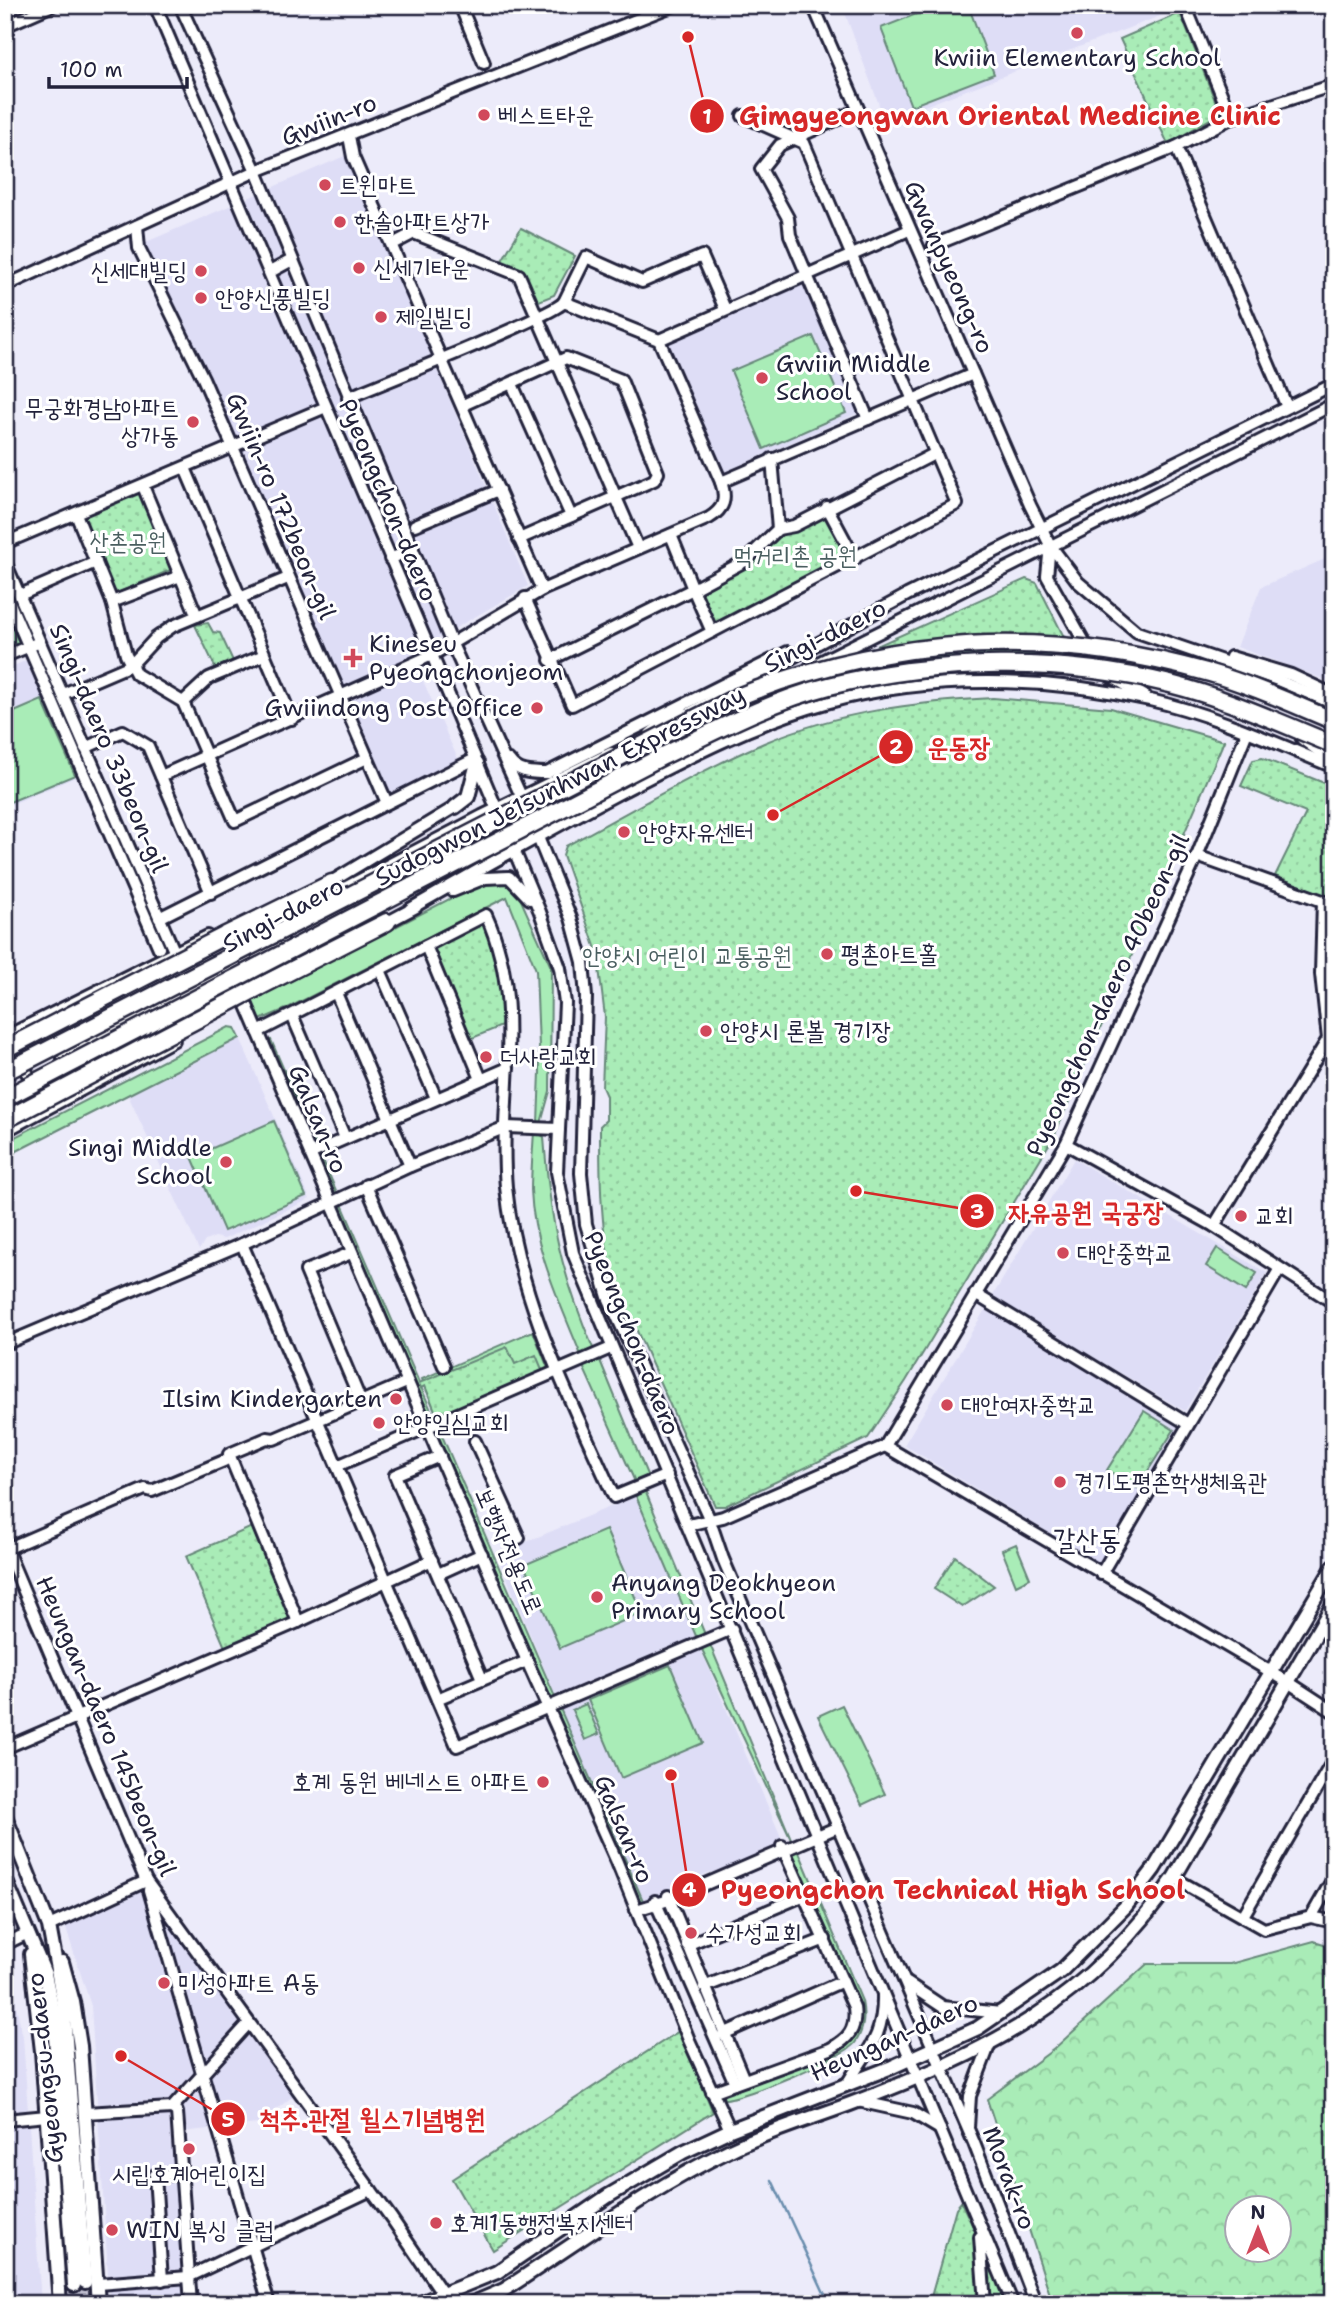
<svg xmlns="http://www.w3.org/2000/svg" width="1339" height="2309" font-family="'Shantell Sans','Poor Story',sans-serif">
<defs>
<pattern id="forest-crowns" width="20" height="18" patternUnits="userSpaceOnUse" patternTransform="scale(1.75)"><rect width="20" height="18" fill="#a9ecb7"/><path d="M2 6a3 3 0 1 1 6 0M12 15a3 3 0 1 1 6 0" fill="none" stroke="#91ca9e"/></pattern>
<pattern id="park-dots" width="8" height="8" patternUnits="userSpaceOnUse" patternTransform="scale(1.75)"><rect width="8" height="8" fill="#a9ecb7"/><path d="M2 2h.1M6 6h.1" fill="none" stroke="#91ca9e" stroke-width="1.8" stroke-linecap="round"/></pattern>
</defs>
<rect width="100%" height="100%" fill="#ecebfa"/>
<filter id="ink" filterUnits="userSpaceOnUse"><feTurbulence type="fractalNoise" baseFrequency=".0143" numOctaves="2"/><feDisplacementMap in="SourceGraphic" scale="14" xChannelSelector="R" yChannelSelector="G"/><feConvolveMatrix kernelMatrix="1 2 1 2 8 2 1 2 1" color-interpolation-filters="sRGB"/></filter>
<g filter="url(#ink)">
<!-- built -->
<g fill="#deddf6">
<path d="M842 5H1174L1176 10 885 121Z"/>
<path d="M347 155 528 586 411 654 462 768 391 805 144 243Z"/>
<path d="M803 285 858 413 720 474 666 343Z"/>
<path d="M1334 555V683L1237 647 1261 587Z"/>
<path d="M27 660 78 776 5 807V670Z"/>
<path d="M1334 911V1035H1331L1325 974 1327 915Z"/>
<path d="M240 1038 310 1199 224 1239 215 1237 205 1241 199 1250 128 1095Z"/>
<path d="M1074 1159 1267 1273 1185 1411 992 1297Z"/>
<path d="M986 1308 1182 1426 1099 1563 904 1445Z"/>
<path d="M636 1496 697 1641 558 1702 497 1554Z"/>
<path d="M698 1643 784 1844 717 1873 710 1872 701 1876 698 1881 660 1898 650 1896 644 1903 559 1706Z"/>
<path d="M146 1881 297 2093 258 2124 180 2132 189 2304H110L91 2006 63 1919Z"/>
<path d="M5 1955 23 2037 41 2304H5Z"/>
</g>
<!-- grass -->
<g fill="#a9ecb7" stroke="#668779" stroke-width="2">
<path d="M939 5H968L994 74 911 106 881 28Z"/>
<path d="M813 336 846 413 764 449 731 371Z"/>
<path d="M42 700 75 775 5 804V716Z"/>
<path d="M488 879 507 880 516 889 551 967 550 1091 541 1123H538L540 1072 536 970 507 897 286 1009 260 1020 253 1014 252 1001Z"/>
<path d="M229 1027 235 1028 240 1038 5 1157V1142Z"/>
<path d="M271 1040 644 1903 638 1907 266 1041Z"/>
<path d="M274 1121 306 1196 224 1231 192 1157Z"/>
<path d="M534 1131 544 1137C550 1221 560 1270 593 1348L592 1352 581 1355C560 1303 533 1247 531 1190 531 1171 533 1150 534 1131Z"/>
<path d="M1217 1248 1257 1273 1246 1291 1206 1266Z"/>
<path d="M533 1331 550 1373 439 1420 422 1379Z"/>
<path d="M599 1358 648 1477 636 1484 581 1362Z"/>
<path d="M644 1488 704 1632 700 1642H709L794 1846 699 1643 633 1489Z"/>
<path d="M606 1530 642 1613 560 1648 524 1565Z"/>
<path d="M1016 1544 1030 1578 1016 1585 1002 1550Z"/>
<path d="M670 1665 703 1743 621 1778 588 1700Z"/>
<path d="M586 1704 599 1734 585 1740 572 1710Z"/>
<path d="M842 1705 885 1794 862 1805 818 1716Z"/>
<path d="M797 1847 862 2001C865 2017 864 2030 855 2043 844 2057 743 2099 724 2099L722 2092 832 2050 858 2020 787 1851Z"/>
</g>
<!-- forest -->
<path fill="url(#forest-crowns)" stroke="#668779" stroke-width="2" fill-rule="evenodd" d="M1314 1941 1334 1947V2304H1053L987 2099 1054 2049 1147 1964H1230ZM1238 2208H1280V2250H1238Z"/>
<!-- park -->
<g fill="url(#park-dots)" stroke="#668779" stroke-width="2">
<path d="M1180 13 1220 113 1168 144 1120 39Z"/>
<path d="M521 228 575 256 554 295 534 303 521 272 500 264Z"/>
<path d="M140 490 175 568 115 594 80 516Z"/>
<path d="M824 513 848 558 714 629 698 591 780 531Z"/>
<path d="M1026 579 1037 583 1080 669 964 664 765 705 761 698Z"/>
<path d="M5 611 20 645 5 651Z"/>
<path d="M208 623 213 632 220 633 233 661 216 669 195 625Z"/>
<path d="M993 698 1111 708 1224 741 1054 1136 906 1381 868 1438 725 1506H715L612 1275C600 1226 600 1177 600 1126L606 1120V1096L602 1087 605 1017 597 952 563 855 566 846C631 811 696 772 764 743 837 712 915 702 993 698Z"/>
<path d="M1262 758 1334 787V899L1275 876 1306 813 1241 786 1253 760Z"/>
<path d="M485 922C500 955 506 989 504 1025L470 1039 434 948Z"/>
<path d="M507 1347 515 1364 536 1355 544 1374 438 1418 425 1386 421 1388 419 1383Z"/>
<path d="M1144 1411 1174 1430 1137 1488 1107 1470Z"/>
<path d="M252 1527 292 1624 227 1652 186 1556Z"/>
<path d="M955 1556 994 1586 962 1607 934 1589Z"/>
<path d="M679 2031 713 2112 493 2250 452 2179Z"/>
<path d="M961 2202 995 2272 1004 2304H929L956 2208Z"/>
</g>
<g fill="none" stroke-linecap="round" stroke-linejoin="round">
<!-- stream -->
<path stroke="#698dad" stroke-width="2.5" d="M772 2180 826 2297 832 2304"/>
<!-- major-tunnel -->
<g stroke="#c4c3d4" stroke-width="12" stroke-dasharray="12 6" stroke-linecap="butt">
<path d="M85 2282 86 2304"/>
<path d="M74 2285 75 2304"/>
</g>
<defs>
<g id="minor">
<path d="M155 5 432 655 540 912 560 968 565 1003 557 1172 573 1253 1013 2304"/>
<path d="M180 5 256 171 452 644 521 796 571 918 583 962 586 997 581 1173 586 1224 608 1297 709 1518 723 1559 974 2143 1036 2304"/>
<path d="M460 5 484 63"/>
<path d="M813 5 1030 505 1050 545 1078 582 1137 632 1275 679 1334 704"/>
<path d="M1185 5 1231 118"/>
<path d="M5 26 53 5"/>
<path d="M858 110 780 145 761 169 788 218 790 235 868 419"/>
<path d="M1176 147 1287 407"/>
<path d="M137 226 139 248 203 378 387 803"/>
<path d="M393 244 414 233 519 275 638 548"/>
<path d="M934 245 1176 147 1231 118 1334 85"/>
<path d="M270 272 292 260"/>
<path d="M5 286 256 171 674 5"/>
<path d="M564 302 586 257 642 282 702 256 725 309"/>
<path d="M659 340 909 230"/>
<path d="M512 384 571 516"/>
<path d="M348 398 359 393C388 381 554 315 564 302L659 340 721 482C727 499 724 509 709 518L542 590 353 157 349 136"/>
<path d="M463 405 566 358 621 380 658 473 654 480 519 539"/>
<path d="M185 468 292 719"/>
<path d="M721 482 973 374"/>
<path d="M143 486 197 616"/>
<path d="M827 507 855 559"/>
<path d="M76 514 112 602 126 655 136 674 183 702 235 821 367 758"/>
<path d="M415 525 499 490"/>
<path d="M778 529 794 526 936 453"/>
<path d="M5 543 326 407"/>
<path d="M1050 545 1047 576 1100 670 1105 671"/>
<path d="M390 559 413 549"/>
<path d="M5 562 174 951"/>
<path d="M5 592 159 948"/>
<path d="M20 595 96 562"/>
<path d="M525 598 572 705 957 504 804 143 743 116"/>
<path d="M112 602 180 576"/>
<path d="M712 632 693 589 745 561 778 529 772 459"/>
<path d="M5 656 35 644"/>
<path d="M1231 657 1291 675 1334 695"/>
<path d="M550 660 693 589 671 535"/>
<path d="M810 667 1334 404"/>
<path d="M1110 676 1145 696"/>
<path d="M63 694 131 665 156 638 173 626 288 578"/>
<path d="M183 702 209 678 264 655"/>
<path d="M688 714 907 595 1334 384"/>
<path d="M650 734 681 709"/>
<path d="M1302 739 1334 762"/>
<path d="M657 745 701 731"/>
<path d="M85 748 123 731 148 746 211 893"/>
<path d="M509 760C518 773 531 773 547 773L788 652"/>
<path d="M161 776 432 655 542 590"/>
<path d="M1197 856 1334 905"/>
<path d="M326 885 455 807"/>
<path d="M453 891 485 878 509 877 530 899"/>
<path d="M410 909C480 869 551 829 623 791 689 757 754 723 826 703 929 674 1046 677 1150 700 1213 714 1275 743 1334 767"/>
<path d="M159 918 475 759"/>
<path d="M384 924 416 907"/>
<path d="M255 935 482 816 611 753"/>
<path d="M426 946 481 1079"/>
<path d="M380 970 436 1098"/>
<path d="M336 993 410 1166"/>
<path d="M245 1001 527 1661 617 1862 689 2040 730 2130"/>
<path d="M292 1015 345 1138"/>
<path d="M5 1028 43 1105"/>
<path d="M258 1032 486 915C527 1005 498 1093 506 1187 517 1297 569 1397 614 1497L667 1475"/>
<path d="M5 1037 208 936"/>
<path d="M63 1059 282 939"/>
<path d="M5 1131 174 1040"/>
<path d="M1066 1144 1214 1226 1334 1303"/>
<path d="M310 1154 508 1068"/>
<path d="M366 1185 444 1366"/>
<path d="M1214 1226 1328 1039 1321 974 1323 901"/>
<path d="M242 1244 457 1746 732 1629"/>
<path d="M351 1253 306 1271 361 1402"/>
<path d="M975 1294 1188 1424"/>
<path d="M5 1344 242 1244 410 1166 506 1127 559 1129"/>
<path d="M475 1441 519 1538"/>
<path d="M885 1446 1288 1682 1334 1712"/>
<path d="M440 1456 395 1475 482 1679"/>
<path d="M337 1466 611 1348"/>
<path d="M688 1525 723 1517 885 1446 1066 1144 1197 856 1247 732"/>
<path d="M5 1546 146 1881 392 2219 443 2294"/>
<path d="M11 1547 145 1489 152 1491 224 1461"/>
<path d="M438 1574 482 1554"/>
<path d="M1101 1574 1279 1270"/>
<path d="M298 1622 229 1454 267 1438 274 1439 407 1382"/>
<path d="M437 1699 527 1661"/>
<path d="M5 1748 298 1622 432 1560"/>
<path d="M1174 1878 1264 1929 1311 1917 1334 1922"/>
<path d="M149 1890 269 2304"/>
<path d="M668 1896 744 2080"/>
<path d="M655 1901 735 2083"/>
<path d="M636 1910 669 1900 838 1827"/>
<path d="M1243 1916 1334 1759"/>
<path d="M1311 1917 1334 1877"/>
<path d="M49 1926 146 1881"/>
<path d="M5 1944 28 1933"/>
<path d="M687 1945 805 1895"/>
<path d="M907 1983 943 2007 1001 2013"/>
<path d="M704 1987 825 1939"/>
<path d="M723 2034 843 1981"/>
<path d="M847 2084C867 2050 884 2038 883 1995"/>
<path d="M712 2092 830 2049C848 2039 857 2030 854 2007L782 1846"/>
<path d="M858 2101 913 2113 940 2129"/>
<path d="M172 2108 177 2112 191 2304"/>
<path d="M85 2113 172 2108 249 2023"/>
<path d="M5 2120 47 2116"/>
<path d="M968 2127 970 2096 989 2046"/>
<path d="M980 2237 985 2304"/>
<path d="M162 2280 155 2175 182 2174"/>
<path d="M98 2284 188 2277 371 2190"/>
</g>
<g id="major">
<path d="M455 807 468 797 477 763"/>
<path d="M5 1816 49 1926 63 2002 85 2282"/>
<path d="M5 1879 45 1974 53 2011 74 2285"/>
<path d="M31 1954 42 2051 60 2304"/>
<path d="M62 1962 73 2002 80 2046 98 2304"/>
<path d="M418 2304 497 2272 608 2196 683 2152 730 2130 892 2067 978 2028 1061 1971 1126 1906 1154 1869 1334 1566"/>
<path d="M471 2304 504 2290C578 2242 651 2188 730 2150 768 2131 810 2119 850 2104 988 2052 1088 2003 1174 1878L1334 1603"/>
</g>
<g id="highway">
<path d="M224 936 332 883"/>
<path d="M259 987 387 922"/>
</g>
</defs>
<!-- minor casing -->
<use href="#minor" stroke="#22223b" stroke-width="16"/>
<!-- major casing -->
<use href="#major" stroke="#22223b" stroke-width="18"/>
<!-- highway casing -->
<use href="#highway" stroke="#22223b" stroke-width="21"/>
<!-- minor -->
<use href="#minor" stroke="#fff" stroke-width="10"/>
<!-- major -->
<use href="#major" stroke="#fff" stroke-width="12"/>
<!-- highway -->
<use href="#highway" stroke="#fff" stroke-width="16"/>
<defs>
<g id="highway-bridge">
<path d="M5 1049 224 936"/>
<path d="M5 1072 735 698C891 635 1047 627 1210 673 1252 685 1293 704 1334 721"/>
<path d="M5 1098 663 756C717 730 771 701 829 686 938 659 1061 657 1170 684 1226 698 1280 723 1334 745"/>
<path d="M5 1120 259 987"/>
</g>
</defs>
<!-- highway-bridge casing -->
<use href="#highway-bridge" stroke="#22223b" stroke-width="21" stroke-linecap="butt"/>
<!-- highway-bridge -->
<use href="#highway-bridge" stroke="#fff" stroke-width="16"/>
</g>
</g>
<!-- markers -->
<g fill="#d1495b" stroke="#fff" stroke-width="2.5">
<circle cx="1077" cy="33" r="7"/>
<circle cx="484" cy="115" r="7"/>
<circle cx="325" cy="185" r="7"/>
<circle cx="340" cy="222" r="7"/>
<circle cx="359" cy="268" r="7"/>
<circle cx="201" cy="271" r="7"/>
<circle cx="201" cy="298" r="7"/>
<circle cx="381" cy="317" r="7"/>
<circle cx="762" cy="378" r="7"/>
<circle cx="193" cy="422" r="7"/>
<path d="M349.5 647.5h7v7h7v7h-7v7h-7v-7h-7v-7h7z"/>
<circle cx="537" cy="708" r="7"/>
<circle cx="624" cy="832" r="7"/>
<circle cx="827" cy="954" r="7"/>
<circle cx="706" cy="1031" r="7"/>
<circle cx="486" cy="1057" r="7"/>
<circle cx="226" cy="1162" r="7"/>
<circle cx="1241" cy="1216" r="7"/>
<circle cx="1063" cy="1253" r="7"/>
<circle cx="396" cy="1399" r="7"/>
<circle cx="947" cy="1405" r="7"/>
<circle cx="379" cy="1423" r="7"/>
<circle cx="1060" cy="1482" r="7"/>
<circle cx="597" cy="1597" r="7"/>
<circle cx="543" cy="1782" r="7"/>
<circle cx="691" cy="1933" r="7"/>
<circle cx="164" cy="1983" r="7"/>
<circle cx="189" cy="2149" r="7"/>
<circle cx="436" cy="2223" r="7"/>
<circle cx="112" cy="2230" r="7"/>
</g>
<g text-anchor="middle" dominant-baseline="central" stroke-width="6" stroke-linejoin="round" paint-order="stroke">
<!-- poi labels -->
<g font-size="24" fill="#22223b" stroke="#fff" text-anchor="start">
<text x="1077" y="58" text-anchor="middle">Kwiin Elementary School</text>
<text x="498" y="115">베스트타운</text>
<text x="339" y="185">트윈마트</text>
<text x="354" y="222">한솔아파트상가</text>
<text x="373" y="268">신세기타운</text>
<text x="187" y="271" text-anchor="end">신세대빌딩</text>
<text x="215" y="298">안양신풍빌딩</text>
<text x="395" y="317">제일빌딩</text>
<text x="776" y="364">Gwiin Middle<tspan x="776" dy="28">School</tspan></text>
<text x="179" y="408" text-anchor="end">무궁화경남아파트<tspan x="179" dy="28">상가동</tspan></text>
<text x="369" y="644">Kineseu<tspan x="369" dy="28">Pyeongchonjeom</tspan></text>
<text x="523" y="708" text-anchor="end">Gwiindong Post Office</text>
<text x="638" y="832">안양자유센터</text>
<text x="841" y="954">평촌아트홀</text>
<text x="720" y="1031">안양시 론볼 경기장</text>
<text x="500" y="1057">더사랑교회</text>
<text x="212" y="1148" text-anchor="end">Singi Middle<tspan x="212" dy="28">School</tspan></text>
<text x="1255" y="1216">교회</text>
<text x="1077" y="1253">대안중학교</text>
<text x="382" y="1399" text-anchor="end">Ilsim Kindergarten</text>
<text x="961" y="1405">대안여자중학교</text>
<text x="393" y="1423">안양일심교회</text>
<text x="1074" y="1482">경기도평촌학생체육관</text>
<text x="611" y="1583">Anyang Deokhyeon<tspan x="611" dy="28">Primary School</tspan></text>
<text x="529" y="1782" text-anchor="end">호계 동원 베네스트 아파트</text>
<text x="705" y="1933">수가성교회</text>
<text x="178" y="1983">미성아파트 A동</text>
<text x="189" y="2174" text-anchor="middle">시립호계어린이집</text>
<text x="450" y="2223">호계1동행정복지센터</text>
<text x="126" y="2230">WIN 복싱 클럽</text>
</g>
<!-- street labels -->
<g font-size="24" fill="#22223b" stroke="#fff">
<text transform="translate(329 120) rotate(-22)">Gwiin-ro</text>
<text transform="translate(949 267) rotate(66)">Gwanpyeong-ro</text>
<text transform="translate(388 500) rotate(67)">Pyeongchon-daero</text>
<text transform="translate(281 506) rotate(67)">Gwiin-ro 172beon-gil</text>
<text transform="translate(825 636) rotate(-27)">Singi-daero</text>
<text transform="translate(109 748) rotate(67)">Singi-daero 33beon-gil</text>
<text transform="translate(560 786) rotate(-27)">Sudogwon Je1sunhwan Expressway</text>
<text transform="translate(283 915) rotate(-28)">Singi-daero</text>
<text transform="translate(1108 995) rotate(-65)">Pyeongchon-daero 40beon-gil</text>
<text transform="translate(318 1119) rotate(67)">Galsan-ro</text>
<text transform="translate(632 1333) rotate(68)">Pyeongchon-daero</text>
<text transform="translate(509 1551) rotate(67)">보행자전용도로</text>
<text transform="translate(106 1726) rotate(67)">Heungan-daero 145beon-gil</text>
<text transform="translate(624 1829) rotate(67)">Galsan-ro</text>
<text transform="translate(894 2038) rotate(-24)">Heungan-daero</text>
<text transform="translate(45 2068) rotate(-96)">Gyeongsu-daero</text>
<text transform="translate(1009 2178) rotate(69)">Morak-ro</text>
</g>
<!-- park labels -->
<g font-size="24" fill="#4a5f60" stroke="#fff">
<text x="128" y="542">산촌공원</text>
<text x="795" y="556">먹거리촌 공원</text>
<text x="687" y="956">안양시 어린이 교통공원</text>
</g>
<!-- quarter labels -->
<g font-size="28" fill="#22223b" stroke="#fff">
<text x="1087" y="1539">갈산동</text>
</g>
</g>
<!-- callouts -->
<path fill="none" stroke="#d62828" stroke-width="2.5" d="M688 37L707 116M773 815L896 747M856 1191L977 1211M671 1775L689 1890M121 2056L228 2119"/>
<g fill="#d62828" stroke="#fff" stroke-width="2.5">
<circle cx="688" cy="37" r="7"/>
<circle cx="773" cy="815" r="7"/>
<circle cx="856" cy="1191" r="7"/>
<circle cx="671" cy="1775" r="7"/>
<circle cx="121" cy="2056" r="7"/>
<circle cx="707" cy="116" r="18"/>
<circle cx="896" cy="747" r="18"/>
<circle cx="977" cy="1211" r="18"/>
<circle cx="689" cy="1890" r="18"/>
<circle cx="228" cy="2119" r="18"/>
</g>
<g font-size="21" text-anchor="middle" font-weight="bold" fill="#fff">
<text x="707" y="124">1</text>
<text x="896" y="754">2</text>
<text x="977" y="1219">3</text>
<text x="689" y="1897">4</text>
<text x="228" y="2127">5</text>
</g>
<g font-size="26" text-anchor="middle" font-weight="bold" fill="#d62828" stroke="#fff" stroke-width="6" stroke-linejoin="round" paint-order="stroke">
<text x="1010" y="125">Gimgyeongwan Oriental Medicine Clinic</text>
<text x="959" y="756">운동장</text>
<text x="1086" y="1221">자유공원 국궁장</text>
<text x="953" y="1899">Pyeongchon Technical High School</text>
<text x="372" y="2128">척추.관절 윌스기념병원</text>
</g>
<!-- margin -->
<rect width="1339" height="2309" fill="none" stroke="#fff" stroke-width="28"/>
<rect x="14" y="14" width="1311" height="2281" fill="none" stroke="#22223b" stroke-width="2.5" filter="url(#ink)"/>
<!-- north arrow -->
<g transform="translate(1258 2229)"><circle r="33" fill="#ffffff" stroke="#a7a7b1" stroke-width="2"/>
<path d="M0-5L12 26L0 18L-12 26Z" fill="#d1495b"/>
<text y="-10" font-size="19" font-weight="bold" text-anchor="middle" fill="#22223b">N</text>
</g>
<!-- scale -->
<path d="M49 77v10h138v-10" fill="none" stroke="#22223b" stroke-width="3.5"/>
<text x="60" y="77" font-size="21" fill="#22223b" stroke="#ffffff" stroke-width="5" paint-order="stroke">100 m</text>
</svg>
